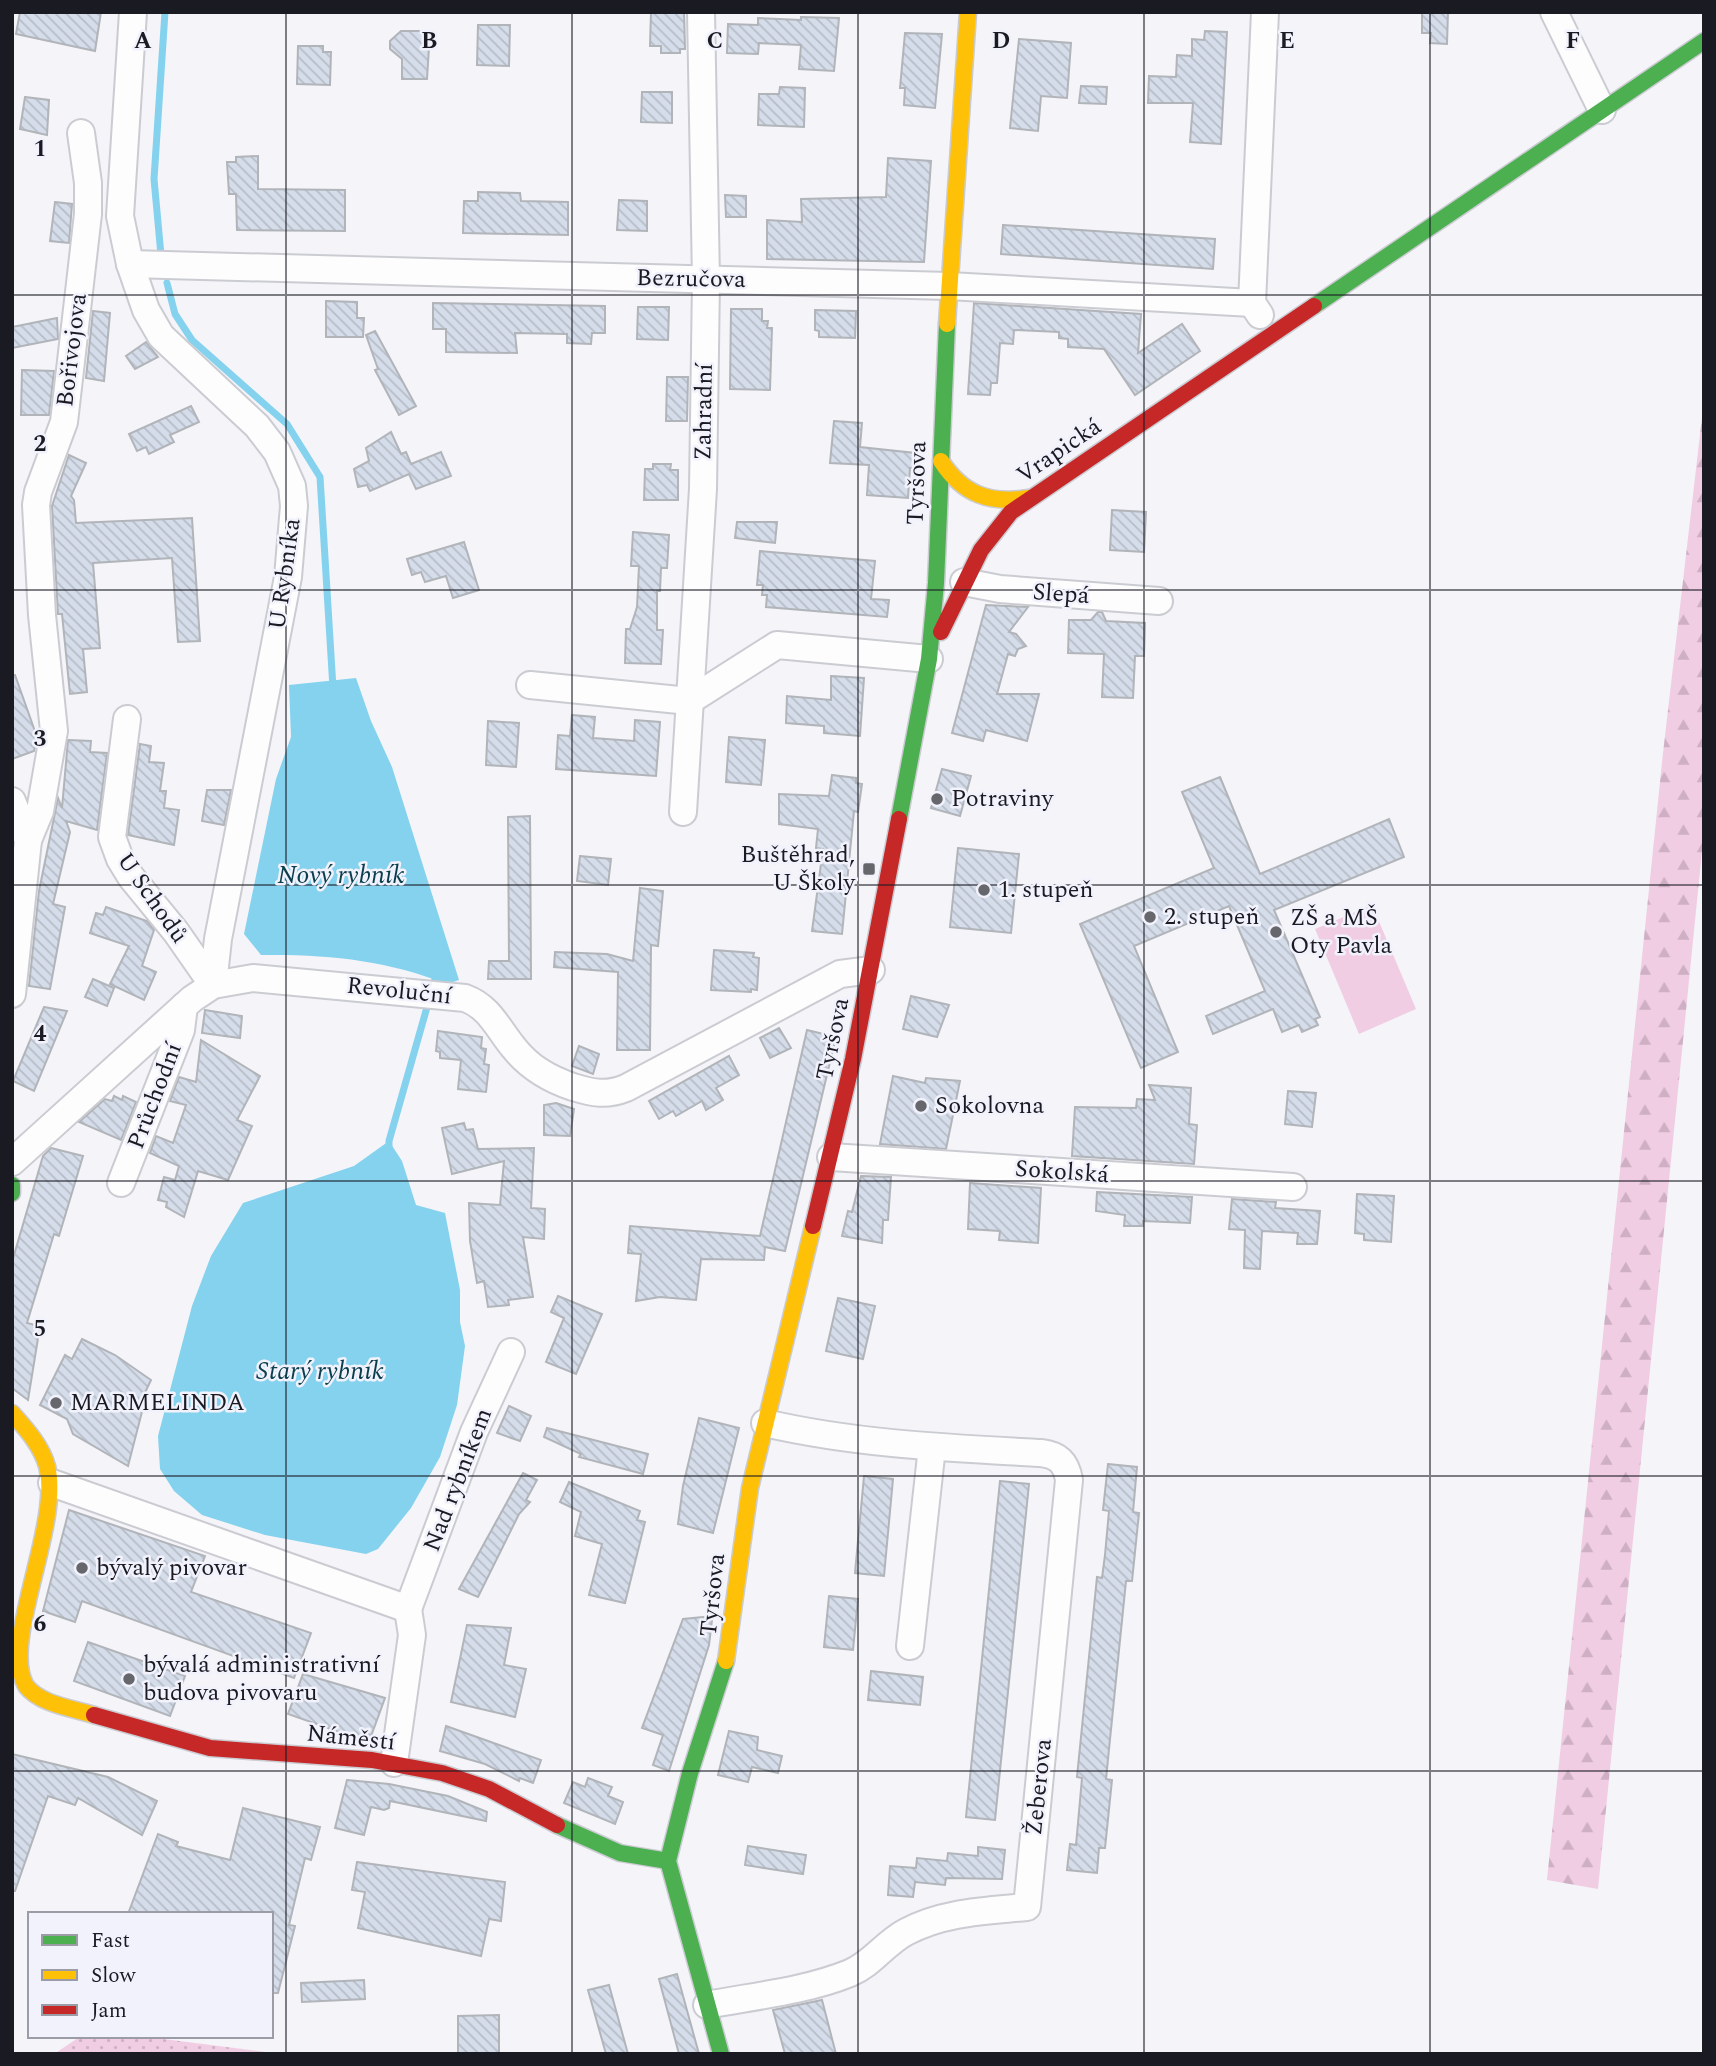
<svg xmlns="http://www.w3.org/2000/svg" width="1716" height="2066" font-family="Spectral,serif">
<defs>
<pattern id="grass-dots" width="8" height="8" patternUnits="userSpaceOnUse" patternTransform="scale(1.75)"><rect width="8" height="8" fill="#f1cde4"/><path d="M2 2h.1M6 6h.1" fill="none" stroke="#ceafc3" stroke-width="1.8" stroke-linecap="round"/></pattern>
<pattern id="forest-firs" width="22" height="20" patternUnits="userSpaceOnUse" patternTransform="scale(1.75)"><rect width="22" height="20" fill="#f1cde4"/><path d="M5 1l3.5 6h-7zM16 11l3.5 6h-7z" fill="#ceafc3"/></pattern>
<pattern id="building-back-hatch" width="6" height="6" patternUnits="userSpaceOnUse" patternTransform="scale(1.75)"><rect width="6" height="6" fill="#d5ddea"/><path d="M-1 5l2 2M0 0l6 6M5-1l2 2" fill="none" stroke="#b6bdc8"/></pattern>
</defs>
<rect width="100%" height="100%" fill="#f4f4f9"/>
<!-- grass -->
<path fill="url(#grass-dots)" d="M81 2036H140L282 2054H54Z"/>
<!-- forest -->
<path fill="url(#forest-firs)" d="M1704 400V831L1598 1889 1547 1880 1663 753Z"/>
<!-- pitch -->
<path fill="#f1cde4" d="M1372 905 1416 1009 1359 1034 1315 929Z"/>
<!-- water -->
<g fill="#84d2ed">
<path d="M356 678 371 721 392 767 459 980 447 984C386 960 327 954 261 955L244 934 276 779 291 737 289 685Z"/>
<path d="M389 1141 402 1161 416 1205 445 1213 460 1290V1322L465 1346 457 1405 440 1457 411 1508 378 1549 366 1554 265 1535 202 1515 174 1491 160 1469 158 1436 192 1306 211 1256 243 1203 354 1166Z"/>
</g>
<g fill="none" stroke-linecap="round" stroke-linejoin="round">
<!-- stream -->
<g stroke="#84d2ed" stroke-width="7">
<path d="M161 255 154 179 165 12"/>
<path d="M167 283 175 314 192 340 287 424 320 477 333 688"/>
<path d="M389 1149V1141L437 972"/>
</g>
</g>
<!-- building -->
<g fill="url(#building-back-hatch)" stroke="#b1b4b9" stroke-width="2">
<path d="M20 12H101L95 51 16 34Z"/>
<path d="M651 12H684L685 49H680V53H661V46H650Z"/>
<path d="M1422 12H1448L1447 44 1430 43 1431 33H1422Z"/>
<path d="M801 17 839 18 834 71 799 69 801 45 759 43 758 54 727 53 728 24 758 25V18L801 20Z"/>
<path d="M478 25H510L509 66 477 65Z"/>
<path d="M401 31H430L427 79H402V59L390 49V41Z"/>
<path d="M1205 31 1227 32 1221 144 1190 142 1193 103H1148L1149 76 1176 77 1177 55 1192 56V39L1204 40Z"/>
<path d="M905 33 942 34 935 108 904 105 905 88H900Z"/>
<path d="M1019 39 1071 43 1067 98 1041 96 1038 131 1010 128Z"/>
<path d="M298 46H323V52H331L330 85 297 84Z"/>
<path d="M1081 86 1107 87 1106 104 1079 103Z"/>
<path d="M780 87 805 88 804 127 758 125 759 94H779Z"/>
<path d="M642 92H672V123L641 122Z"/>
<path d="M25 97 49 100 47 135 20 129Z"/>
<path d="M258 156V189L345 190V231L237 230 236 194H229L227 162H236V157Z"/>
<path d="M888 158 931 161 924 262 767 259V220L802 222 801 199 886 197Z"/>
<path d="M478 192 520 193 521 201 568 202V235L463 233 464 201H478Z"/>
<path d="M725 195 746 196V217H726Z"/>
<path d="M619 200 647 201V231L617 230Z"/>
<path d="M55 202 72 204 69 243 50 241Z"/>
<path d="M1003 225 1215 239 1213 269 1001 254Z"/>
<path d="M326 301 357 302V318H364L363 337H326Z"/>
<path d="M433 303 605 306V333H592L591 344 567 343V334L515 333 517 353 446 352V329H433Z"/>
<path d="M974 303 1141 314 1138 353 1182 324 1200 351 1135 395 1104 349 1068 347V339L1059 338V332L1014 330 1013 344 1000 343 997 383H991L990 395 968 394Z"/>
<path d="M638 307H669L668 340 637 339Z"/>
<path d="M731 309H762V321H768L767 328H772L770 390 730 389Z"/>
<path d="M815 310 856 311 855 338 819 337V331L815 330Z"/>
<path d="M93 311 110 313 104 381 86 378Z"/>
<path d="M57 318 58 339 12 348V327Z"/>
<path d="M375 331 416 406 399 415 375 370 378 369 366 335Z"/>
<path d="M146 342 158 357 135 369 126 356Z"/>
<path d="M22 370 54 371 49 415H21Z"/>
<path d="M667 377H688L687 421H666Z"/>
<path d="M191 406 199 422 170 435 174 442 149 454 146 447 137 451 129 434Z"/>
<path d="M834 421 862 423 860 447 915 453 914 468H910L908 498 867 495 869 465 830 463Z"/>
<path d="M391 432 401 454 406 452 411 464 441 452 451 476 416 489 409 474 370 491 367 485 358 487 354 469 369 461 366 448Z"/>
<path d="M69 455 86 463 71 496 74 500 76 523 192 518 200 641 178 642 172 558 93 563 100 648 83 649 87 692 70 694 62 614H58L52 506Z"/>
<path d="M653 464H671L670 470H678V500H644L645 469H653Z"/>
<path d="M1112 510 1146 512 1144 552 1110 550Z"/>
<path d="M737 522H777L775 543 735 538Z"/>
<path d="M633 532 669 535 667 568H661L660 591H657V630H663L661 664 625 663 626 629H630L637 607 639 566H631Z"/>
<path d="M464 542 479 590 453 598 446 576 425 582 421 572 412 575 407 559Z"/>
<path d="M760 551 875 561 871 599 889 600 887 617 766 607 767 595H762L763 585H757Z"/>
<path d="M986 605 1028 607 1009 632 1016 634 1026 646 1018 649 1015 656 1008 654 997 694H1039L1027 741 986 730 983 741 952 733Z"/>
<path d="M1098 612H1102L1106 621 1145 623 1144 656H1135L1133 698 1102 697 1104 654 1068 653 1069 620H1091Z"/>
<path d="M12 675H15L37 737 34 751 12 759Z"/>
<path d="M831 676 864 678 860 736 824 733V726L786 723 787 696 831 700Z"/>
<path d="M572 715 595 717 593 738 634 741 635 720 660 722 656 776 556 769 558 735 570 736Z"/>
<path d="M488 721 519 723 516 767 486 765Z"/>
<path d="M729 737 765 740 761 785 726 782Z"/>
<path d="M68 740 91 741 90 752 107 753 97 830 66 821 70 832 53 904 65 907 50 989 29 986 39 891 58 798 62 808Z"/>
<path d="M140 744 151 746 149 762 164 763 160 791H166L164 808 179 810 174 845 128 835Z"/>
<path d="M942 769 971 776 960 816 931 808Z"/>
<path d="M832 775 856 778V783L862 784 858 812 854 811 842 934 812 931 823 849 816 848 818 829 779 824V794L829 796Z"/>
<path d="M1220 777 1260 874 1389 819 1404 857 1274 910 1320 1017 1315 1019 1318 1025 1302 1032 1299 1025 1282 1032 1273 1009 1213 1034 1206 1016 1265 991 1229 906 1134 946 1178 1052 1141 1068 1080 924 1214 868 1182 792Z"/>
<path d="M207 790H231L224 825 202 821Z"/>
<path d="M530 816 531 979H488L489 961H509L508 817Z"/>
<path d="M958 848 1019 854 1011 933 950 927Z"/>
<path d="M580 856 611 859 608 885 577 881Z"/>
<path d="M640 888 663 891 658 946 651 945 650 1050H617L618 972 554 967 555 952 607 954 633 961Z"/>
<path d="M106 907 147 921 154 930 142 966 156 972 144 1000 110 984 129 946 90 933 96 913 103 915Z"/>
<path d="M714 950 754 953 753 957 759 958 757 990 751 989V992L711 990Z"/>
<path d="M93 979 114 988 107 1006 85 997Z"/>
<path d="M911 996 949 1005 937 1037 903 1029Z"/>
<path d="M44 1007 67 1011 34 1091 13 1081Z"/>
<path d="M205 1010 242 1016 240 1038 202 1033Z"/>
<path d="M779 1028 791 1048 770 1058 760 1038Z"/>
<path d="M807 1030 836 1037 785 1251 765 1247 764 1260 701 1259 696 1300 660 1297 636 1301 641 1254 628 1253 630 1226 760 1236Z"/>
<path d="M438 1031 482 1037 481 1048 486 1049 484 1064 489 1065 486 1092 458 1089 461 1060 440 1058V1052L436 1051Z"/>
<path d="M201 1040 260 1076 237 1120 252 1126 228 1180 198 1171 184 1217 166 1207 167 1202 158 1200 164 1177 175 1180 179 1166 150 1153 156 1136 173 1143 186 1105 170 1101 179 1077 196 1082Z"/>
<path d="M579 1046 599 1054 593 1074 572 1066Z"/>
<path d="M729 1056 739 1075 716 1088 723 1100 706 1110 702 1101 676 1116 673 1111 659 1119 649 1101Z"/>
<path d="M893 1076 925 1083 926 1078 960 1081 946 1149 880 1144Z"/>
<path d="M1149 1085 1191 1088 1189 1124 1197 1125 1194 1164 1072 1156 1075 1107 1136 1108 1137 1099 1155 1100Z"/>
<path d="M1288 1091 1316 1093 1312 1127 1285 1124Z"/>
<path d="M114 1096 122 1100 123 1096 136 1102 121 1140 79 1122 105 1099 112 1101Z"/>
<path d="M556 1103 574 1109 570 1136 544 1135V1105Z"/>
<path d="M464 1123 466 1130 473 1129 478 1149 534 1148 531 1208 545 1209 544 1239 523 1237 533 1297 508 1300 509 1305 488 1307 484 1281 477 1283 470 1241 469 1203 500 1205 504 1161 452 1174 442 1128Z"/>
<path d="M51 1148 83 1156 59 1236 54 1234 27 1323 40 1326 28 1400 12 1388V1262L43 1156Z"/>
<path d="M861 1176 891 1177 888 1220H883L882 1243 842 1236 848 1211 852 1212Z"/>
<path d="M970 1183 1041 1188 1038 1243 999 1240 1000 1231 968 1229Z"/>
<path d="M1097 1192 1192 1197 1190 1223 1143 1221V1226H1124L1125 1215 1096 1211Z"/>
<path d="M1357 1194 1394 1196 1391 1242 1364 1240V1234L1355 1233Z"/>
<path d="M1232 1199 1276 1202 1275 1208 1320 1211 1317 1244H1297L1298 1233 1262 1231 1260 1269 1244 1268 1245 1230 1229 1229Z"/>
<path d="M558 1296 602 1314 576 1374 546 1362 564 1318 551 1312Z"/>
<path d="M838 1298 875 1306 863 1359 826 1351Z"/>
<path d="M82 1339 115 1355 151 1380 139 1405 143 1408 128 1466 73 1434 67 1419 40 1405 65 1355 72 1359Z"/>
<path d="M509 1406 531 1416 520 1441 497 1433Z"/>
<path d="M699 1418 739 1428 713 1533 678 1524 683 1486Z"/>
<path d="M547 1428 648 1454 643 1474 579 1457 581 1454 544 1437Z"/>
<path d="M1108 1464 1137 1467 1133 1512 1139 1513 1132 1581H1126L1106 1779 1112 1780 1105 1848H1099L1097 1873 1067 1870 1070 1844 1076 1845 1078 1823 1082 1778 1077 1777 1097 1577 1102 1578 1105 1555 1109 1511 1103 1510Z"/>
<path d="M523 1473 537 1480 526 1500 530 1502 519 1514 478 1597 459 1589Z"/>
<path d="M864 1476 893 1479 884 1576 855 1573Z"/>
<path d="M1000 1481 1029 1484 995 1820 966 1817Z"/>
<path d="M569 1482 640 1511 637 1520 645 1522 625 1603 589 1595 602 1544 575 1536 581 1512 560 1502Z"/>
<path d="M69 1510 205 1556 191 1592 311 1633 294 1678 82 1601 75 1622 43 1611Z"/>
<path d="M829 1596 858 1599 853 1650 824 1647Z"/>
<path d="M703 1617 712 1620 709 1645 669 1771 653 1765 663 1735 642 1728 683 1619Z"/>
<path d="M467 1625 511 1628 504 1665 526 1669 515 1717 451 1702Z"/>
<path d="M88 1642 185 1676 170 1716 74 1681Z"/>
<path d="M871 1671 923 1677 920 1705 868 1700Z"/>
<path d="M303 1674 385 1698 370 1739 356 1738 288 1714Z"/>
<path d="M446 1726 541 1760 533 1783 520 1778 519 1781 485 1764 440 1751Z"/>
<path d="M729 1731 758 1737 757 1750 782 1756 778 1773 752 1767 748 1782 718 1775Z"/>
<path d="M12 1754 108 1777 157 1801 142 1835 78 1798 75 1805 48 1796 15 1891H12Z"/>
<path d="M588 1778 612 1787 608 1796 623 1802 615 1824 564 1803 573 1782 585 1787Z"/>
<path d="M347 1780 389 1784 448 1796 487 1812 486 1821 390 1801 389 1808 384 1810 371 1807 364 1835 335 1828Z"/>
<path d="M243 1808 320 1827 311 1860 305 1858 289 1925 295 1926 278 1993H271V1914H128L158 1834 178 1842 176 1846 230 1860Z"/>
<path d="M748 1846 806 1855 803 1874 745 1865Z"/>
<path d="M978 1847 1005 1850 1002 1879 946 1878 945 1885 915 1882 913 1897 888 1895 890 1866 916 1868 917 1858 947 1861 948 1853 978 1856Z"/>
<path d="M357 1862 505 1882 501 1921 489 1919 481 1956 358 1928 365 1892 352 1890Z"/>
<path d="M677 1974 699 2054H679L659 1979Z"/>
<path d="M364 1980 365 1999 302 2002 301 1983Z"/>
<path d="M609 1985 628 2054H606L588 1990Z"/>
<path d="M822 2000 836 2054H785L773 2010Z"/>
<path d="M499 2015V2054H458V2016Z"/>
</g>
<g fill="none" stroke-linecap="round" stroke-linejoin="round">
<defs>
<g id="street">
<path d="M133 12 120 216 130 264 146 310 161 336 257 426 277 452 292 486 294 506 288 577 218 939 213 985"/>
<path d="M1554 12 1602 110"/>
<path d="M130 264 949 286 1252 303"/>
<path d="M1260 315 1252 303 1265 12"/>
<path d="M964 582 1000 589 1159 601"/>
<path d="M530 685 689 701 777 645 929 659"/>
<path d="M127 719 112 837 120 859 131 877 176 932 213 985"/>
<path d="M12 801 28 840 12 994"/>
<path d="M683 812 703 489 706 280 701 12"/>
<path d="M28 840 40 811 54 731 42 615 36 505 38 492 64 422 88 214V183L81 133"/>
<path d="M831 1157 1293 1187"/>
<path d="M12 1162 192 999 213 985 253 978 465 998C490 1007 498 1029 514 1048 530 1068 549 1079 573 1087 593 1093 606 1096 626 1088L840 974 871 970"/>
<path d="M121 1183 181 1030 184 1006"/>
<path d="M52 1483 408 1609"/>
<path d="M408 1609 474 1432 511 1352"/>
<path d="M910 1646 932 1447"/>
<path d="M394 1763 412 1635 408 1609"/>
<path d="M707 2005C754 1996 806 1991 850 1973 872 1964 885 1943 906 1932 943 1912 985 1911 1027 1907L1069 1480C1066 1462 1058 1455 1041 1453 948 1448 856 1444 765 1423"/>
</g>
<g id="fast">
<path d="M1314 306 1704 41"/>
<path d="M899 819 929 659 936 583 947 324"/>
<path d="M12 1185V1193"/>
<path d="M557 1825 620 1853 668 1861"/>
<path d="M721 2054 668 1861 690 1773 726 1661"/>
</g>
<g id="slow">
<path d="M947 324 968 12"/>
<path d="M941 461C963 495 990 504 1029 498"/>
<path d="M12 1413C26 1429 41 1445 47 1466 62 1525 0 1642 26 1686 41 1705 73 1708 94 1715"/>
<path d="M726 1661 750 1488 813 1226"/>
</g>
<g id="jam">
<path d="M941 632 981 550 1011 512 1314 306"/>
<path d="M813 1226 853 1059 899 819"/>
<path d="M94 1715 210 1748 372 1760 442 1773 489 1789 557 1825"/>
</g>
</defs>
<!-- street casing -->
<use href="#street" stroke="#cbccd2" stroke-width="30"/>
<!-- fast casing -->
<use href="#fast" stroke="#cbccd2" stroke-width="19"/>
<!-- slow casing -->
<use href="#slow" stroke="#cbccd2" stroke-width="19"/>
<!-- jam casing -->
<use href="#jam" stroke="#cbccd2" stroke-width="19"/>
<!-- street -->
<use href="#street" stroke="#fdfdfe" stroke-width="26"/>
<!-- fast -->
<use href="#fast" stroke="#4caf50" stroke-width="16"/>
<!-- slow -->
<use href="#slow" stroke="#ffc107" stroke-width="16"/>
<!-- jam -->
<use href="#jam" stroke="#c62828" stroke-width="16"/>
</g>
<!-- grid -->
<path fill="none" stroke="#1a1a22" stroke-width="2" stroke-opacity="0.55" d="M286 12V2054M572 12V2054M858 12V2054M1144 12V2054M1430 12V2054M12 295H1704M12 590H1704M12 885H1704M12 1181H1704M12 1476H1704M12 1771H1704"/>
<!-- markers -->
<g fill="#66666d" stroke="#f1f2fc" stroke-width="2.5">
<circle cx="937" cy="799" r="7"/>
<rect x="862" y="862" width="14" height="14" rx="3.5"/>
<circle cx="984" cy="890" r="7"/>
<circle cx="1150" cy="917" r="7"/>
<circle cx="1276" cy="932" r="7"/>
<circle cx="921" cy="1106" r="7"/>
<circle cx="56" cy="1403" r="7"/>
<circle cx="82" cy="1568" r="7"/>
<circle cx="129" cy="1679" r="7"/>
</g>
<g text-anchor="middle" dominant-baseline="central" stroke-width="5" stroke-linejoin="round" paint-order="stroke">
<!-- street labels -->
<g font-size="24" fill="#1a1a22" stroke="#f1f2fc">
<text transform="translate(691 279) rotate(1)">Bezručova</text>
<text transform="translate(72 350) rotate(-83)">Bořivojova</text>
<text transform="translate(704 412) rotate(-89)">Zahradní</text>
<text transform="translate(1059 451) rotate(-34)">Vrapická</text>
<text transform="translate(917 483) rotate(-88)">Tyršova</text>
<text transform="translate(285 574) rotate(-82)">U Rybníka</text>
<text transform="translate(1061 594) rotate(4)">Slepá</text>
<text transform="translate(152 898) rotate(55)">U Schodů</text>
<text transform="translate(399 991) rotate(6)">Revoluční</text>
<text transform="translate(833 1039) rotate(-78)">Tyršova</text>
<text transform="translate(155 1096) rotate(-69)">Průchodní</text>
<text transform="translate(1062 1172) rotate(4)">Sokolská</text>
<text transform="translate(458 1480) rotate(-69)">Nad rybníkem</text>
<text transform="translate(713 1595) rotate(-84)">Tyršova</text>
<text transform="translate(351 1738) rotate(6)">Náměstí</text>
<text transform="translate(1039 1787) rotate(-84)">Žeberova</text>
</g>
<!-- poi labels -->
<g font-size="24" fill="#1a1a22" stroke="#f1f2fc" text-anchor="start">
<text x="951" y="799">Potraviny</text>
<text x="855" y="855" text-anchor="end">Buštěhrad,<tspan x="855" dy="28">U Školy</tspan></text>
<text x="998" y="890">1. stupeň</text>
<text x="1164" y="917">2. stupeň</text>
<text x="1290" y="918">ZŠ a MŠ<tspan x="1290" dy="28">Oty Pavla</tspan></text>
<text x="935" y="1106">Sokolovna</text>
<text x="70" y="1403">MARMELINDA</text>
<text x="96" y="1568">bývalý pivovar</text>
<text x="143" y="1665">bývalá administrativní<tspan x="143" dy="28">budova pivovaru</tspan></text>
</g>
<!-- water labels -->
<g font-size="26" font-style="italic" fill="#0a3e4c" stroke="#f1f2fc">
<text x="341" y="875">Nový rybník</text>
<text x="320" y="1371">Starý rybník</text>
</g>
</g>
<g font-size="23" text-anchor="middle" font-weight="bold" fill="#1a1a22" stroke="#f1f2fc" stroke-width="5" stroke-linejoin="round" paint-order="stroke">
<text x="143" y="48">A</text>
<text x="429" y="48">B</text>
<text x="715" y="48">C</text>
<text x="1001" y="48">D</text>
<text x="1287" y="48">E</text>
<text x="1573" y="48">F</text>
<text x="40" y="156">1</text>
<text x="40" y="451">2</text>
<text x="40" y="746">3</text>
<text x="40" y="1041">4</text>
<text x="40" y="1336">5</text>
<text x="40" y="1631">6</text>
</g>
<!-- border -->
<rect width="1716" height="2066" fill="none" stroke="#1a1a22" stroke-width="28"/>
<!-- legend -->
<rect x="28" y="1912" width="245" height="126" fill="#f1f2fc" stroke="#9b9ca5" stroke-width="2"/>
<rect x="42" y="1935" width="35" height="10" fill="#4caf50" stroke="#9b9ca5" stroke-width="2"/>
<text x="91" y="1947" font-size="21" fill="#1a1a22">Fast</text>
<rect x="42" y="1970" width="35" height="10" fill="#ffc107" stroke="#9b9ca5" stroke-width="2"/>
<text x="91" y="1982" font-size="21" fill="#1a1a22">Slow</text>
<rect x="42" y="2005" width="35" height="10" fill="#c62828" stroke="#9b9ca5" stroke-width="2"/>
<text x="91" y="2017" font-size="21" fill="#1a1a22">Jam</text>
</svg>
